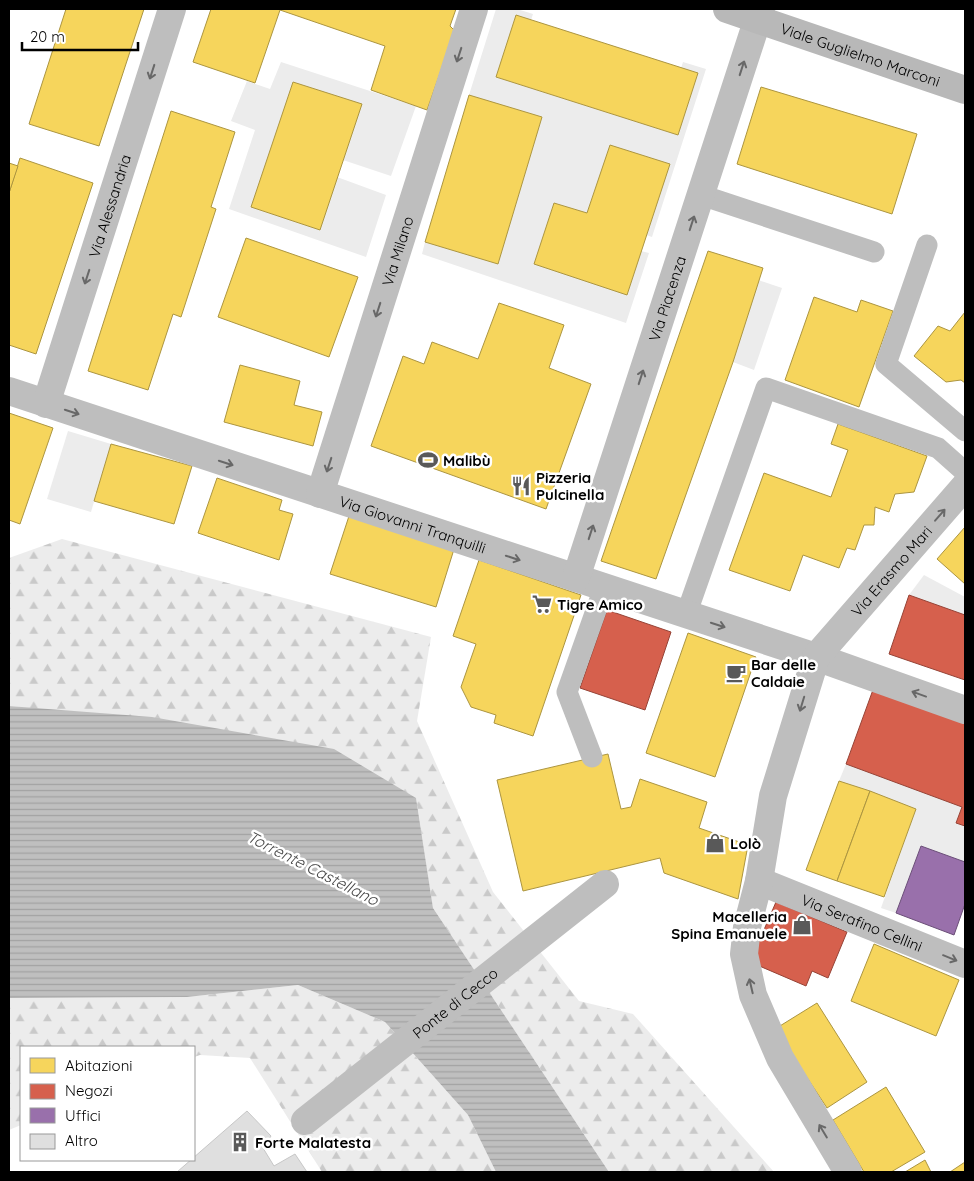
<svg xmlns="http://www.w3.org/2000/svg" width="974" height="1181" font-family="Quicksand,sans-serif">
<defs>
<pattern id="forest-firs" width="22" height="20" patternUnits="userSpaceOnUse" patternTransform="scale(1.25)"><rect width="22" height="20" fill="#ececec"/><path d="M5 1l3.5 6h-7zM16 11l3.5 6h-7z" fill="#c9c9c9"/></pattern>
<pattern id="water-rules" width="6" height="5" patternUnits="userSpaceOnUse" patternTransform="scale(1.25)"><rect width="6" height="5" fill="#bfbfbf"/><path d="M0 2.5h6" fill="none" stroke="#a2a2a2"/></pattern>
</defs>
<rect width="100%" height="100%" fill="#fff"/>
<!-- forest -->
<g fill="url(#forest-firs)">
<path d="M62 539 431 637 417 721 493 892 579 1001 633 1014 774 1172H609L433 908 416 798 21 707 9 706V558Z"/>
<path d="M298 985 385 1022 468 1115 496 1172H322L250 1058 200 1055 194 1057V1047H21V1125L9 1130V998L187 997Z"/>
</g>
<!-- garden -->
<g fill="#ececec">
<path d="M496 9H517L533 14 531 20 516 15 496 77 678 135 698 74 681 68 683 62 706 69 652 237 646 235 670 164 610 145 587 213 554 203 534 264 627 294 641 251 649 253 626 323 422 254 425 242 498 263 542 117 469 95Z"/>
<path d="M281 62 416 106 391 176 343 160 361 104 293 82 252 206 337 177 386 195 366 257 229 209 255 130 231 121 247 81 270 89Z"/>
<path d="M758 280 782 288 754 370 733 362Z"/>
<path d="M68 431 111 444 91 512 47 499Z"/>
<path d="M924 575 965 597V615L909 595Z"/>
<path d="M846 764 962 807 956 822 965 826V862L921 846 896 913 881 908 916 809 839 781Z"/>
</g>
<!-- water -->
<path fill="url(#water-rules)" d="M9 706 152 717 334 749 416 798 433 908 609 1172H496L468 1115 385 1022 298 985 187 997 9 998Z"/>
<!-- homes -->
<g fill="#f6d55c" stroke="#ac9540">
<path d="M66 9H144L99 146 29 124Z"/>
<path d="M211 9H456L450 26 455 31 427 110 371 90 385 46 280 10 255 83 193 62Z"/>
<path d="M516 15 698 73 678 135 496 77Z"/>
<path d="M293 82 362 104 320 230 251 207Z"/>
<path d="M761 87 917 134 892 214 737 164Z"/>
<path d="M469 95 542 117 498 264 425 242Z"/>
<path d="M171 111 235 132 211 207 216 209 181 317 173 314 148 390 88 371Z"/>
<path d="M610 145 670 164 627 295 534 264 554 203 587 213Z"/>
<path d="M20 158 93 183 36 354 9 345V193Z"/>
<path d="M9 163 18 166 9 193Z"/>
<path d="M246 238 358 277 329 357 218 317Z"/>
<path d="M708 251 763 268 733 362 656 579 601 561Z"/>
<path d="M814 297 857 312 861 300 893 311 859 407 785 380Z"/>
<path d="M499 303 564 325 549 368 591 384 546 509 371 446 403 356 424 364 432 342 478 359Z"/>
<path d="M965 312V383L961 380 946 382 914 356 938 326 950 331Z"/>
<path d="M240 365 300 381 294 405 322 412 313 446 224 422Z"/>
<path d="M9 413 53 428 20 524 9 520Z"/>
<path d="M838 424 927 456 914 492 895 494 889 512 875 507 874 525H864L855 550 847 548 839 568 803 555 790 591 729 570 764 473 831 497 848 450 831 444Z"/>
<path d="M111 444 192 466 174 524 94 501Z"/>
<path d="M217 478 282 500 279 510 293 514 279 560 198 533Z"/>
<path d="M350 513 455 546 436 607 330 574Z"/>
<path d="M965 527V584L937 559Z"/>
<path d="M479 560 581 595 533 736 494 723 496 715 471 707 461 687 476 644 453 636Z"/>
<path d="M688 633 756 657 715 777 646 753Z"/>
<path d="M608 754 621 809 631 807 640 779 707 802 699 828 748 845 738 899 664 873 660 858 523 891 497 780Z"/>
<path d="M839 781 870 791 837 881 806 870Z"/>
<path d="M870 791 916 809 884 897 837 881Z"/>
<path d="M874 944 959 980 936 1036 851 1001Z"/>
<path d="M817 1003 867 1082 827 1108 775 1029Z"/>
<path d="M886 1087 925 1152 891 1172H864L833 1120Z"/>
<path d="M925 1160 931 1172H905Z"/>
<path d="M965 1162V1172H950Z"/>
</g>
<!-- shops -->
<g fill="#d6604d" stroke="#964336">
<path d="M909 595 965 615V680L889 654Z"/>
<path d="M607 610 671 632 645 710 580 688Z"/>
<path d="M874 687 965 721V826L956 823 962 807 846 764Z"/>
<path d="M776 902 847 932 828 978 812 971 806 986 750 962Z"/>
</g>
<!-- offices -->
<path fill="#9970ab" stroke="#6b4e78" d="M921 846 965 862V904L954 935 896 913Z"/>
<!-- building -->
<path fill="#dfdfdf" stroke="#c7c7c7" d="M247 1111 271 1136 263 1148 274 1166 295 1154 307 1172H177Z"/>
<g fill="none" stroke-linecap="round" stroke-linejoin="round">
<!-- lane -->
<g stroke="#bebebe" stroke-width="21">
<path d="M701 195 874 252"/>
<path d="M927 245 886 364 965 431"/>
<path d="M686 615 766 388 938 448 965 472"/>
<path d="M592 757 567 692 604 588"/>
</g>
<!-- street -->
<g stroke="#bebebe" stroke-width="28">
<path id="s1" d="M9 391 816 657 965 710"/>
<path id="s2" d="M46 404 172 9"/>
<path id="s3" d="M320 494 474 9"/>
<path id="s4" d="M576 578 761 9"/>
<path id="s5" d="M759 881 965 964"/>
<path id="s6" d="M305 1121 605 884"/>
<path id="s7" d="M848 1172 780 1058 753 995 744 954 747 927 759 881 773 796 816 657 965 486"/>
</g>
<!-- secondary -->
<path stroke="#b8b8b8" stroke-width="28" id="s8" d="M727 9 965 90"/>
</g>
<!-- one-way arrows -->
<defs><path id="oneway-shaft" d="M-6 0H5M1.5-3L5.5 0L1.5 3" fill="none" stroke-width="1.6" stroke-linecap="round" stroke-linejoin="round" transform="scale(1.25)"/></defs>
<g stroke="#686868">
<use href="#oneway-shaft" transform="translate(459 55) rotate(108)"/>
<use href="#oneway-shaft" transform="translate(742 68) rotate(-72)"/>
<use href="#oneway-shaft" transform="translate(152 72) rotate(108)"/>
<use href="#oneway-shaft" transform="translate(692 223) rotate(-72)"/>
<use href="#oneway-shaft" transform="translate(87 277) rotate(108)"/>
<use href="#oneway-shaft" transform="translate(378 310) rotate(108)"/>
<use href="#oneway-shaft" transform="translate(641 377) rotate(-72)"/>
<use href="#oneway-shaft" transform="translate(72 412) rotate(18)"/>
<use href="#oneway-shaft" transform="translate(226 463) rotate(18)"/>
<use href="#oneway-shaft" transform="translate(329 465) rotate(108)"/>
<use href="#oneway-shaft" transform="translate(940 515) rotate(-49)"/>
<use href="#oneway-shaft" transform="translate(591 532) rotate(-72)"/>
<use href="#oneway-shaft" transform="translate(513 558) rotate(18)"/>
<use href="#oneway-shaft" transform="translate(718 625) rotate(18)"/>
<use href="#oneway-shaft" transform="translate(919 694) rotate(-160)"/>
<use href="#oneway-shaft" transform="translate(802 704) rotate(107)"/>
<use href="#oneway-shaft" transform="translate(950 958) rotate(22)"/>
<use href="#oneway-shaft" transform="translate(751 986) rotate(-103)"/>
<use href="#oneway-shaft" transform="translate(823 1131) rotate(-121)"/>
</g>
<!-- icons -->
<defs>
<symbol id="stadium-bare" viewBox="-9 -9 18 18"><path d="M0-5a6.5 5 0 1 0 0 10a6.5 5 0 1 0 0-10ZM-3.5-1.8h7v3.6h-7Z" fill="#595959" stroke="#fff" stroke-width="2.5" paint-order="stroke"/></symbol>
<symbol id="restaurant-bare" viewBox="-9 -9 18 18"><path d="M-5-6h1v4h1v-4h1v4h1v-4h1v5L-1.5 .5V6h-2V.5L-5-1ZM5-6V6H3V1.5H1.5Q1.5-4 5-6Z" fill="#595959" stroke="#fff" stroke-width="2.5" paint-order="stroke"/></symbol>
<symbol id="supermarket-bare" viewBox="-9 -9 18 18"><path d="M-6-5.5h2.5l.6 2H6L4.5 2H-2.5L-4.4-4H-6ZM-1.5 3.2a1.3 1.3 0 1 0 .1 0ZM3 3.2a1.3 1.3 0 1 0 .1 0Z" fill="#595959" stroke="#fff" stroke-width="2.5" paint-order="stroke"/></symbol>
<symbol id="cafe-bare" viewBox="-9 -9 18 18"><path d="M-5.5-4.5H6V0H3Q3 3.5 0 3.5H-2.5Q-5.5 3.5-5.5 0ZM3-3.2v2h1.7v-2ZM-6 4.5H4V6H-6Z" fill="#595959" stroke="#fff" stroke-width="2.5" paint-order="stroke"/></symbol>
<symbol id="shop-bare" viewBox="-9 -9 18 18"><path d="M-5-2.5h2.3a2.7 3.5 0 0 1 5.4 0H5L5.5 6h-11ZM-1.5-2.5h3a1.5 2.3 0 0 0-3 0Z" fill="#595959" stroke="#fff" stroke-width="2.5" paint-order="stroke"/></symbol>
<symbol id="building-bare" viewBox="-9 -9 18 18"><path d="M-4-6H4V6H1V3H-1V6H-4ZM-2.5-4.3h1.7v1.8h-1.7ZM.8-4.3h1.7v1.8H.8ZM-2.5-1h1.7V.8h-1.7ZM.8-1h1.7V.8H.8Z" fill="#595959" stroke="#fff" stroke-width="2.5" paint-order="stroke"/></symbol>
</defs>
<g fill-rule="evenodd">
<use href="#stadium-bare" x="414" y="446" width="28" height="28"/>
<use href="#restaurant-bare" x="507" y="472" width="28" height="28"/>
<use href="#supermarket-bare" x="528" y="590" width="28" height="28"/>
<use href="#cafe-bare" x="722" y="659" width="28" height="28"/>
<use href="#shop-bare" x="701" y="829" width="28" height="28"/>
<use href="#shop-bare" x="788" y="911" width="28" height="28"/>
<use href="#building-bare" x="226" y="1128" width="28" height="28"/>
</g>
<g text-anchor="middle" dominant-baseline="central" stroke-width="5" stroke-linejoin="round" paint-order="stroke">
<!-- street labels -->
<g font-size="15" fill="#000" stroke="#fff">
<text stroke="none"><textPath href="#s8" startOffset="141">Viale Guglielmo Marconi</textPath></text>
<text stroke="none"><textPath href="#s2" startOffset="208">Via Alessandria</textPath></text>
<text stroke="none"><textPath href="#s3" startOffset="255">Via Milano</textPath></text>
<text stroke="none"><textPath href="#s4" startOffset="294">Via Piacenza</textPath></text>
<text stroke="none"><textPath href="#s1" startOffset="425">Via Giovanni Tranquilli</textPath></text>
<text stroke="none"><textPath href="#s7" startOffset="664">Via Erasmo Mari</textPath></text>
<text stroke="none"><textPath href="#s5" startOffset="111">Via Serafino Cellini</textPath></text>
<text stroke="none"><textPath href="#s6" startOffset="191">Ponte di Cecco</textPath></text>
</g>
<!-- poi labels -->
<g font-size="15" font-weight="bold" fill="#000" stroke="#fff" text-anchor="start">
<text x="443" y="460">Malibù</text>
<text x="536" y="477">Pizzeria<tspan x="536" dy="17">Pulcinella</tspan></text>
<text x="557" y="604">Tigre Amico</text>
<text x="751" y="664">Bar delle<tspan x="751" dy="17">Caldaie</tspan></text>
<text x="730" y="843">Lolò</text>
<text x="787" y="916" text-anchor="end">Macelleria<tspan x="787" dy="17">Spina Emanuele</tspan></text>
<text x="255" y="1142">Forte Malatesta</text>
</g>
<!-- water labels -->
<g font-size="16" font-style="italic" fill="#444" stroke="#fff">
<text transform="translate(313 868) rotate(27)">Torrente Castellano</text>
</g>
</g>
<!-- border -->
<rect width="974" height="1181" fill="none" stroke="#000000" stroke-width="20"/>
<!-- legend -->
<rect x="20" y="1046" width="175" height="115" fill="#ffffff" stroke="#999999"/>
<rect x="30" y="1058" width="25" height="15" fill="#f6d55c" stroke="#999999"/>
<text x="65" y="1071" font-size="15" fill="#000000">Abitazioni</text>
<rect x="30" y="1084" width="25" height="15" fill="#d6604d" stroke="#999999"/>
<text x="65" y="1096" font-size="15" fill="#000000">Negozi</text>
<rect x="30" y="1108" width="25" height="15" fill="#9970ab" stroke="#999999"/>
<text x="65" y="1121" font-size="15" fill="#000000">Uffici</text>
<rect x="30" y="1134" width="25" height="15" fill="#dfdfdf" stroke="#999999"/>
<text x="65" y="1146" font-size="15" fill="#000000">Altro</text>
<!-- scale -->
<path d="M22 42v8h116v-8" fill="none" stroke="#000000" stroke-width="2.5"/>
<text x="30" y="42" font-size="15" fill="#000000" stroke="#ffffff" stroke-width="4" paint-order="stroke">20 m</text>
</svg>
